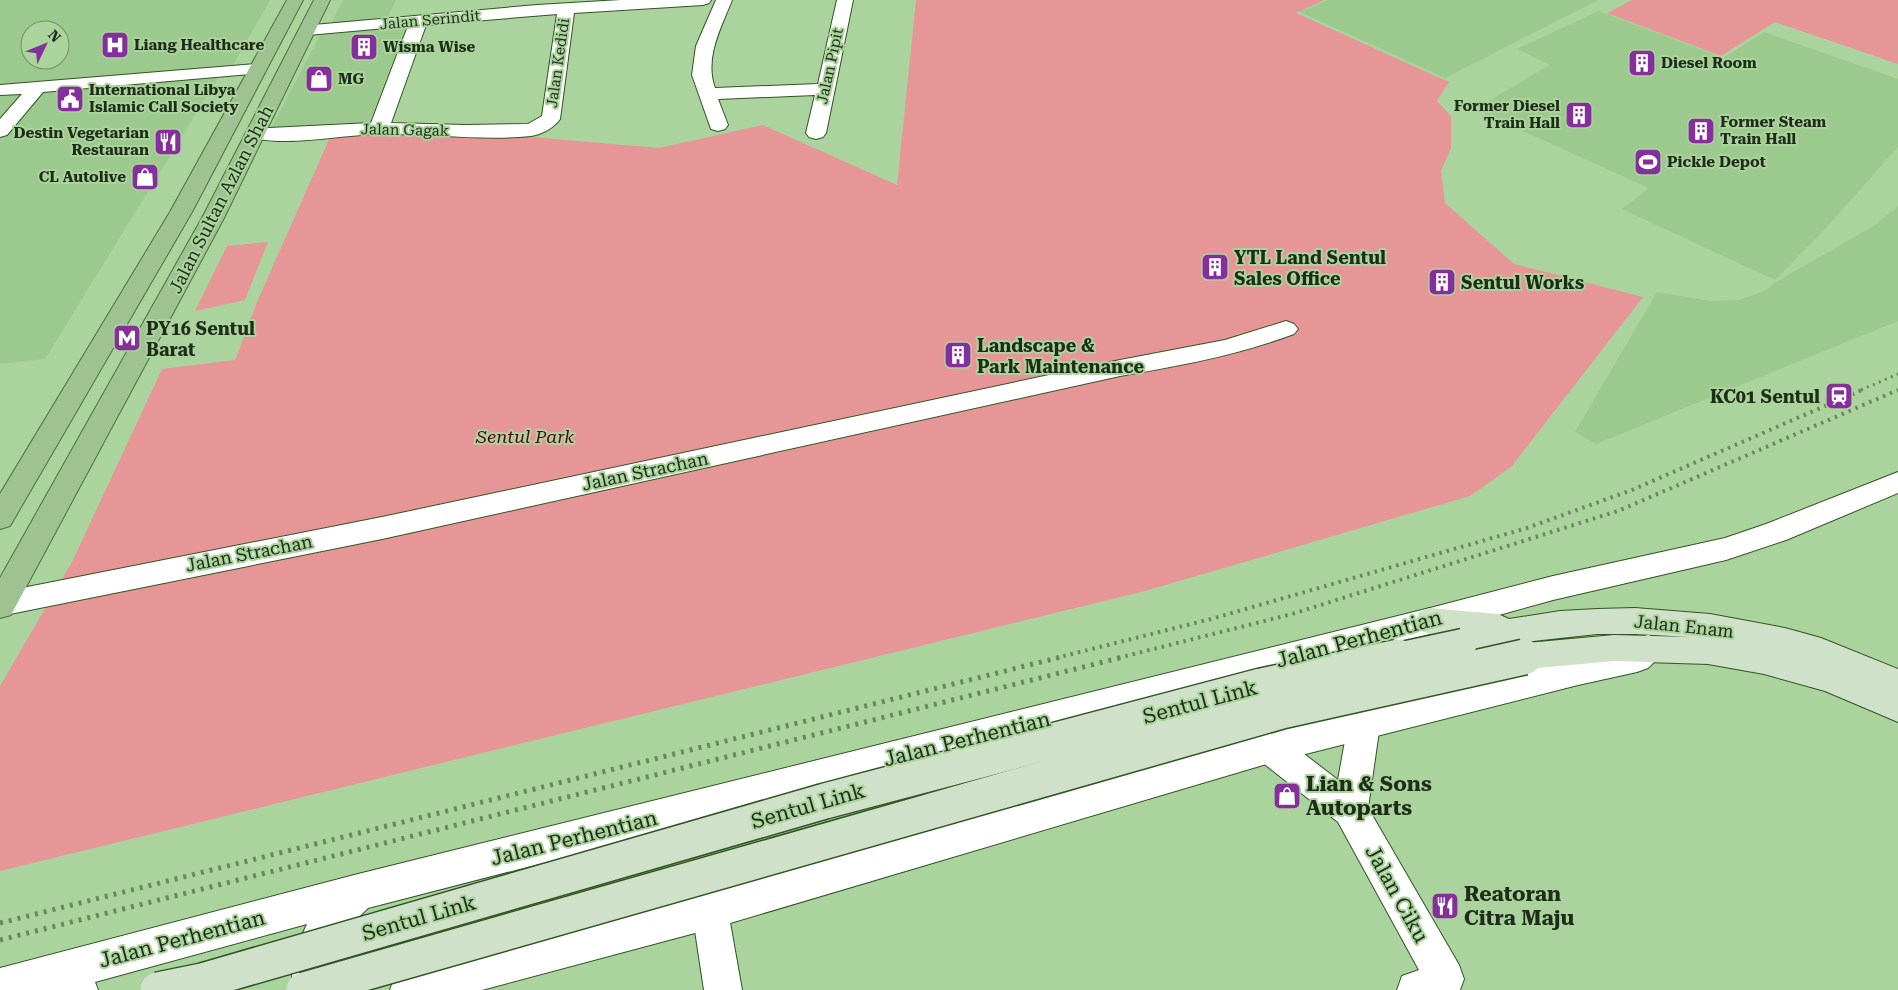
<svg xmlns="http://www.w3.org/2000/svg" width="1898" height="990" font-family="'Roboto Serif',serif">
<rect width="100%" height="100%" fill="#abd39d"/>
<!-- built -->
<g fill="#9cc98d" fill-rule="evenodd">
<path d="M0 0H270L231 68 0 85ZM30 30H60V60H30Z"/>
<path d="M343 0H396L386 21 330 26Z"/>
<path d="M1328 0H1598L1445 78 1300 12Z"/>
<path d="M1599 11 1723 58 1764 32 1898 79V147L1825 229 1775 280 1622 209 1649 188 1474 109 1550 65 1517 49Z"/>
<path d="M411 24 373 130 279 135 271 128 322 32Z"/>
<path d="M219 76 45 359 0 364V94Z"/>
<path d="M1898 206V321L1596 444 1575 432 1657 292 1710 301 1740 300 1767 290 1773 284 1877 224Z"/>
</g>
<!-- green -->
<g fill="#e79698">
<path d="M916 0H1324L1296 13 1449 82 1437 101 1451 116V148L1441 171 1445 203 1514 264 1643 297 1511 467 1470 496 1145 591 0 871V686L72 562 162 369 235 360 257 302 331 135 376 133 531 137 659 148 763 125 897 185Z"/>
<path d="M1632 0H1898V64L1775 22 1721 56 1607 13Z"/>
<path d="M268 242 245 300 195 311 227 246Z"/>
</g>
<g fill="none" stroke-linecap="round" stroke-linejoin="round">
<defs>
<g id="minor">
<path d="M621 0H711L709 3 703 5 574 13 560 119C555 127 541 135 531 136 481 141 429 133 379 134 338 135 289 147 249 137L246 133 249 129 371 123 408 26 308 35 302 34 300 30 302 26 537 5ZM557 14 542 116 528 124 465 125 391 123 426 25Z"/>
<path d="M716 0H732C721 28 704 58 715 88L818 84 837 0H853L826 133 823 137 816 139 809 137 806 133 815 95 718 99 728 125 725 129 718 131 711 129 692 75 696 46Z"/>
<path d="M257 64 263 65 266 69 263 73 43 92 7 135 0 137V119L22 94 0 95V85Z"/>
<path d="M1286 321 1294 324 1298 329 1294 334C1238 355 1179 366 1120 376L382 539 0 616V592H2L382 517 1120 360 1225 340Z"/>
<path d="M1898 472V493L1786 540 1726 560 1553 600 1430 634 1419 630 1415 621 1419 612 1430 608 1553 576 1725 538 1766 524Z"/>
<path d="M1364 709 1376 714 1380 724 1368 808 1459 965 1464 979 1460 990H1397L1402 976 1419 970 1338 822 1258 759 1253 748 1258 737 1270 733 1282 737 1338 780 1348 724 1352 714Z"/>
<path d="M710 893 723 898 728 911 742 990H704L692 911 697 898Z"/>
</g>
<g id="tertiary">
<path d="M1430 608 1441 612 1445 621 1441 630 1430 634 368 908C354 922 330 942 328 964 327 973 332 982 335 990H296C285 963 296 949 307 924L95 982 98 990H0V968L358 874Z"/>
<path d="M1648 635 1659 639 1663 648 1659 657 1648 668 1637 672 1578 685 1270 763 710 929 482 990H390L395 976 409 971 710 893 1270 733 1578 657 1628 647 1637 639Z"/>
</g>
<path id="secondary" d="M1430 608 1498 614 1509 619 1560 611 1597 609 1635 608 1710 614 1785 628 1821 638 1898 669V722L1825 691 1764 674 1708 664 1614 661 1527 669 1516 665 1511 656 1516 647 1527 643 1614 635 1690 637 1635 634H1597L1523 642 1463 656 1452 652 1448 643 1451 636 1430 634 1419 630 1415 621 1419 612Z"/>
<g id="primary">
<path d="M287 0H303L192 212 10 526 0 529V494L170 212Z"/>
<path d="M314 0H330L224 218 11 615 0 618V578L202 218Z"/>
</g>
</defs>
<!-- minor casing -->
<use href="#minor" stroke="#315424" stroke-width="2"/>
<!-- tertiary casing -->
<use href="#tertiary" stroke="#315424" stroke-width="2"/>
<!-- secondary casing -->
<use href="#secondary" stroke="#315424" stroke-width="2"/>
<!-- primary casing -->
<use href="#primary" stroke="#487437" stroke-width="2"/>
<!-- minor -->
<use href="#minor" fill="#fff" fill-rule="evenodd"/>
<!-- tertiary -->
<use href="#tertiary" fill="#fff" fill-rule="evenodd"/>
<!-- secondary -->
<use href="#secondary" fill="#cfe1c8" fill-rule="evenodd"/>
<!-- primary -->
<use href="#primary" fill="#9ec291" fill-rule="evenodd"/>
<!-- rail-far2 -->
<path stroke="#6a8760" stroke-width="3" stroke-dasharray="2 4.5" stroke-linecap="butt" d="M1861 390 1898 374"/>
<!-- rail-far1 -->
<g stroke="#6a8760" stroke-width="4" stroke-dasharray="2.5 5" stroke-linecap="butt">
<path d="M1056 658 1211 619 1527 528 1632 490 1864 389"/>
<path d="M1118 658 1292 614 1618 511 1898 390"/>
</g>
<!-- rail -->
<g stroke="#6a8760" stroke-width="5" stroke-dasharray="3 6" stroke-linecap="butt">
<path d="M0 923 1061 657"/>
<path d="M0 940 1123 657"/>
</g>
<defs>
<g id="secondary-bridge-far1">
<path d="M1393 658 1463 643"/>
<path d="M1518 658 1527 656"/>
</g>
<g id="secondary-bridge">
<path d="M158 990 202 981 825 801 1261 686 1398 657"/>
<path d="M304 990 1282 711 1524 657"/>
</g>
</defs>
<!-- secondary-bridge-far1 casing -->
<use href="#secondary-bridge-far1" stroke="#315424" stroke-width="31" stroke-linecap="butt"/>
<!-- secondary-bridge casing -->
<use href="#secondary-bridge" stroke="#315424" stroke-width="38" stroke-linecap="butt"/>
<!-- secondary-bridge-far1 -->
<use href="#secondary-bridge-far1" stroke="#cfe1c8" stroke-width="28"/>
<!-- secondary-bridge -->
<use href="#secondary-bridge" stroke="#cfe1c8" stroke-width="35"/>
</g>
<!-- icons -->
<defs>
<symbol id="hospital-square" viewBox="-11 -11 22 22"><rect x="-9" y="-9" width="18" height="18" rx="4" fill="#852f9d" stroke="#abd39d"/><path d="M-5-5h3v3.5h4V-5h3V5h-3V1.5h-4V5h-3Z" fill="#fff"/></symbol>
<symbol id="building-square" viewBox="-11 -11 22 22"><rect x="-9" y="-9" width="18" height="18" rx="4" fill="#852f9d" stroke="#abd39d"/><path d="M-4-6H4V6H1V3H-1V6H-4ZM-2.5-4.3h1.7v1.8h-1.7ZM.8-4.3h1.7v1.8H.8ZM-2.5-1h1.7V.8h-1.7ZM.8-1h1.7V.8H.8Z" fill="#fff"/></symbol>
<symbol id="shop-square" viewBox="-11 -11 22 22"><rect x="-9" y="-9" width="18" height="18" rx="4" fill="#852f9d" stroke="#abd39d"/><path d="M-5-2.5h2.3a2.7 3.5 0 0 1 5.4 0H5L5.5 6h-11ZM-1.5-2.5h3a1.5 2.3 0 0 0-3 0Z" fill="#fff"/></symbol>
<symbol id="civic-square" viewBox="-11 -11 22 22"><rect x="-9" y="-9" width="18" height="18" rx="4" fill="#852f9d" stroke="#abd39d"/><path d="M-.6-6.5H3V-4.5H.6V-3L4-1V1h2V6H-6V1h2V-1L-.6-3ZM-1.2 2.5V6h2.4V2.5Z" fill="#fff"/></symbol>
<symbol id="restaurant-square" viewBox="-11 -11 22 22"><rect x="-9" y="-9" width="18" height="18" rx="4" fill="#852f9d" stroke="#abd39d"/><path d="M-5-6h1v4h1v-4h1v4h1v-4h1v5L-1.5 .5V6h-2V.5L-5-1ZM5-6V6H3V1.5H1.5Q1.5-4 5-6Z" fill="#fff"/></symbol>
<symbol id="stadium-square" viewBox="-11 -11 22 22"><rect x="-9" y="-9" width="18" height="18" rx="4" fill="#852f9d" stroke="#abd39d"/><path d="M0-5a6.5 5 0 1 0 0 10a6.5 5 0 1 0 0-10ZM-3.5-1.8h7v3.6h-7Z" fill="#fff"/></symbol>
<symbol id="metro-square" viewBox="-11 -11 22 22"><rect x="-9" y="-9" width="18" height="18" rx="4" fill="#852f9d" stroke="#abd39d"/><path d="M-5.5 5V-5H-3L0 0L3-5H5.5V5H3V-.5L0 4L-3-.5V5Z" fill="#fff"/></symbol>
<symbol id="station-square" viewBox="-11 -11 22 22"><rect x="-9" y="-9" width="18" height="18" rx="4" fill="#852f9d" stroke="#abd39d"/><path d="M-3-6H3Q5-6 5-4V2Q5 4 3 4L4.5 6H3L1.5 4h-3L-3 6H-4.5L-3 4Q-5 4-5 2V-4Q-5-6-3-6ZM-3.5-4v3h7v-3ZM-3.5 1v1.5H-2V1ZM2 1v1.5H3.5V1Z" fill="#fff"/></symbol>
</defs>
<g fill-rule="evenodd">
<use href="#hospital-square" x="99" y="29" width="32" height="32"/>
<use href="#building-square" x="348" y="31" width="32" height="32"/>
<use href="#building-square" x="1626" y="47" width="32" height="32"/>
<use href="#shop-square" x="303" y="63" width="32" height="32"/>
<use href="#civic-square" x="54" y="83" width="32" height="32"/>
<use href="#building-square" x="1563" y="99" width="32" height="32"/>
<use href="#building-square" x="1685" y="115" width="32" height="32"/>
<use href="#restaurant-square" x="152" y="126" width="32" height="32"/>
<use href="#stadium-square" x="1632" y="146" width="32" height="32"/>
<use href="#shop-square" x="129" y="161" width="32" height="32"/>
<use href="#building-square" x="1199" y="251" width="32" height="32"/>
<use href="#building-square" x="1426" y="266" width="32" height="32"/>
<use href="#metro-square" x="111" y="322" width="32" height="32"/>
<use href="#building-square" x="942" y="339" width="32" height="32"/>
<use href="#station-square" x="1823" y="380" width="32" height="32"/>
<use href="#shop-square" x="1271" y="780" width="32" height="32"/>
<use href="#restaurant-square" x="1429" y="890" width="32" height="32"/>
</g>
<g text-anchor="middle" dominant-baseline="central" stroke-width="4" stroke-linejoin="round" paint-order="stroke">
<!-- far-street labels -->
<g font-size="15" fill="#1e2d18" stroke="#abd39d">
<text transform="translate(430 20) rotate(-5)">Jalan Serindit</text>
<text transform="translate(558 63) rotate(-82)">Jalan Kedidi</text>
<text transform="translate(830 66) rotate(-78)">Jalan Pipit</text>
<text transform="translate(405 130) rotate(1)">Jalan Gagak</text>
</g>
<!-- far-poi labels -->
<g font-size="15" font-weight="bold" fill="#1e2d18" stroke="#abd39d" text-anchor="start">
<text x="134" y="45">Liang Healthcare</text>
<text x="383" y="47">Wisma Wise</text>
<text x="1661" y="63">Diesel Room</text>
<text x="338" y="79">MG</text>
<text x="89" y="90">International Libya<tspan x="89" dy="17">Islamic Call Society</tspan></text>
<text x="1560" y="106" text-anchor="end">Former Diesel<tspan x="1560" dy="17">Train Hall</tspan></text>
<text x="1720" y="122">Former Steam<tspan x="1720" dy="17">Train Hall</tspan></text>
<text x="149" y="133" text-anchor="end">Destin Vegetarian<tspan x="149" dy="17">Restauran</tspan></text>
<text x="1667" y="162">Pickle Depot</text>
<text x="126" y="177" text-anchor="end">CL Autolive</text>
</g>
<!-- street labels -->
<g font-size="18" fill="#1e2d18" stroke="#abd39d">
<text transform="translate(221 199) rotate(-63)">Jalan Sultan Azlan Shah</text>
<text transform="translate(645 471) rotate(-12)">Jalan Strachan</text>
<text transform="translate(249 553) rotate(-11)">Jalan Strachan</text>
<text transform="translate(1684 626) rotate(6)">Jalan Enam</text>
</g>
<!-- poi labels -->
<g font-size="18" font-weight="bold" fill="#1e2d18" stroke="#abd39d" text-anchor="start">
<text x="1234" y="257">YTL Land Sentul<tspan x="1234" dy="21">Sales Office</tspan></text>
<text x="1461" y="282">Sentul Works</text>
<text x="146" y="328">PY16 Sentul<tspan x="146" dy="21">Barat</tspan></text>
<text x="977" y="345">Landscape &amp;<tspan x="977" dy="21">Park Maintenance</tspan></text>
<text x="1820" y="396" text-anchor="end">KC01 Sentul</text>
</g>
<!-- park labels -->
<g font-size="18" font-style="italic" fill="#5a0014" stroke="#abd39d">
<text x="525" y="436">Sentul Park</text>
</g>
<!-- near-street labels -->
<g font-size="21" fill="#1e2d18" stroke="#abd39d">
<text transform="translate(1359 639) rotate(-15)">Jalan Perhentian</text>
<text transform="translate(1200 702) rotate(-15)">Sentul Link</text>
<text transform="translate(967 739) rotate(-14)">Jalan Perhentian</text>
<text transform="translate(808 806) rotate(-16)">Sentul Link</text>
<text transform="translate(574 838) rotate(-14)">Jalan Perhentian</text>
<text transform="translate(1397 894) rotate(61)">Jalan Ciku</text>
<text transform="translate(419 918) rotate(-16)">Sentul Link</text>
<text transform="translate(182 939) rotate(-15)">Jalan Perhentian</text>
</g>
<!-- near-poi labels -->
<g font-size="21" font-weight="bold" fill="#1e2d18" stroke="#abd39d" text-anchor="start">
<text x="1306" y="784">Lian &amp; Sons<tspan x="1306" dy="24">Autoparts</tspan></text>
<text x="1464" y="894">Reatoran<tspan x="1464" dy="24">Citra Maju</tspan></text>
</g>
</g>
<!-- north arrow -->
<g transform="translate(45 45) rotate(47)"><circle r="24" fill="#abd39d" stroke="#739168"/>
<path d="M0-4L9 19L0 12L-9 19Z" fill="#852f9d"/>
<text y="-8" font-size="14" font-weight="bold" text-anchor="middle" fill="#1e2d18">N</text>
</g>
</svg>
